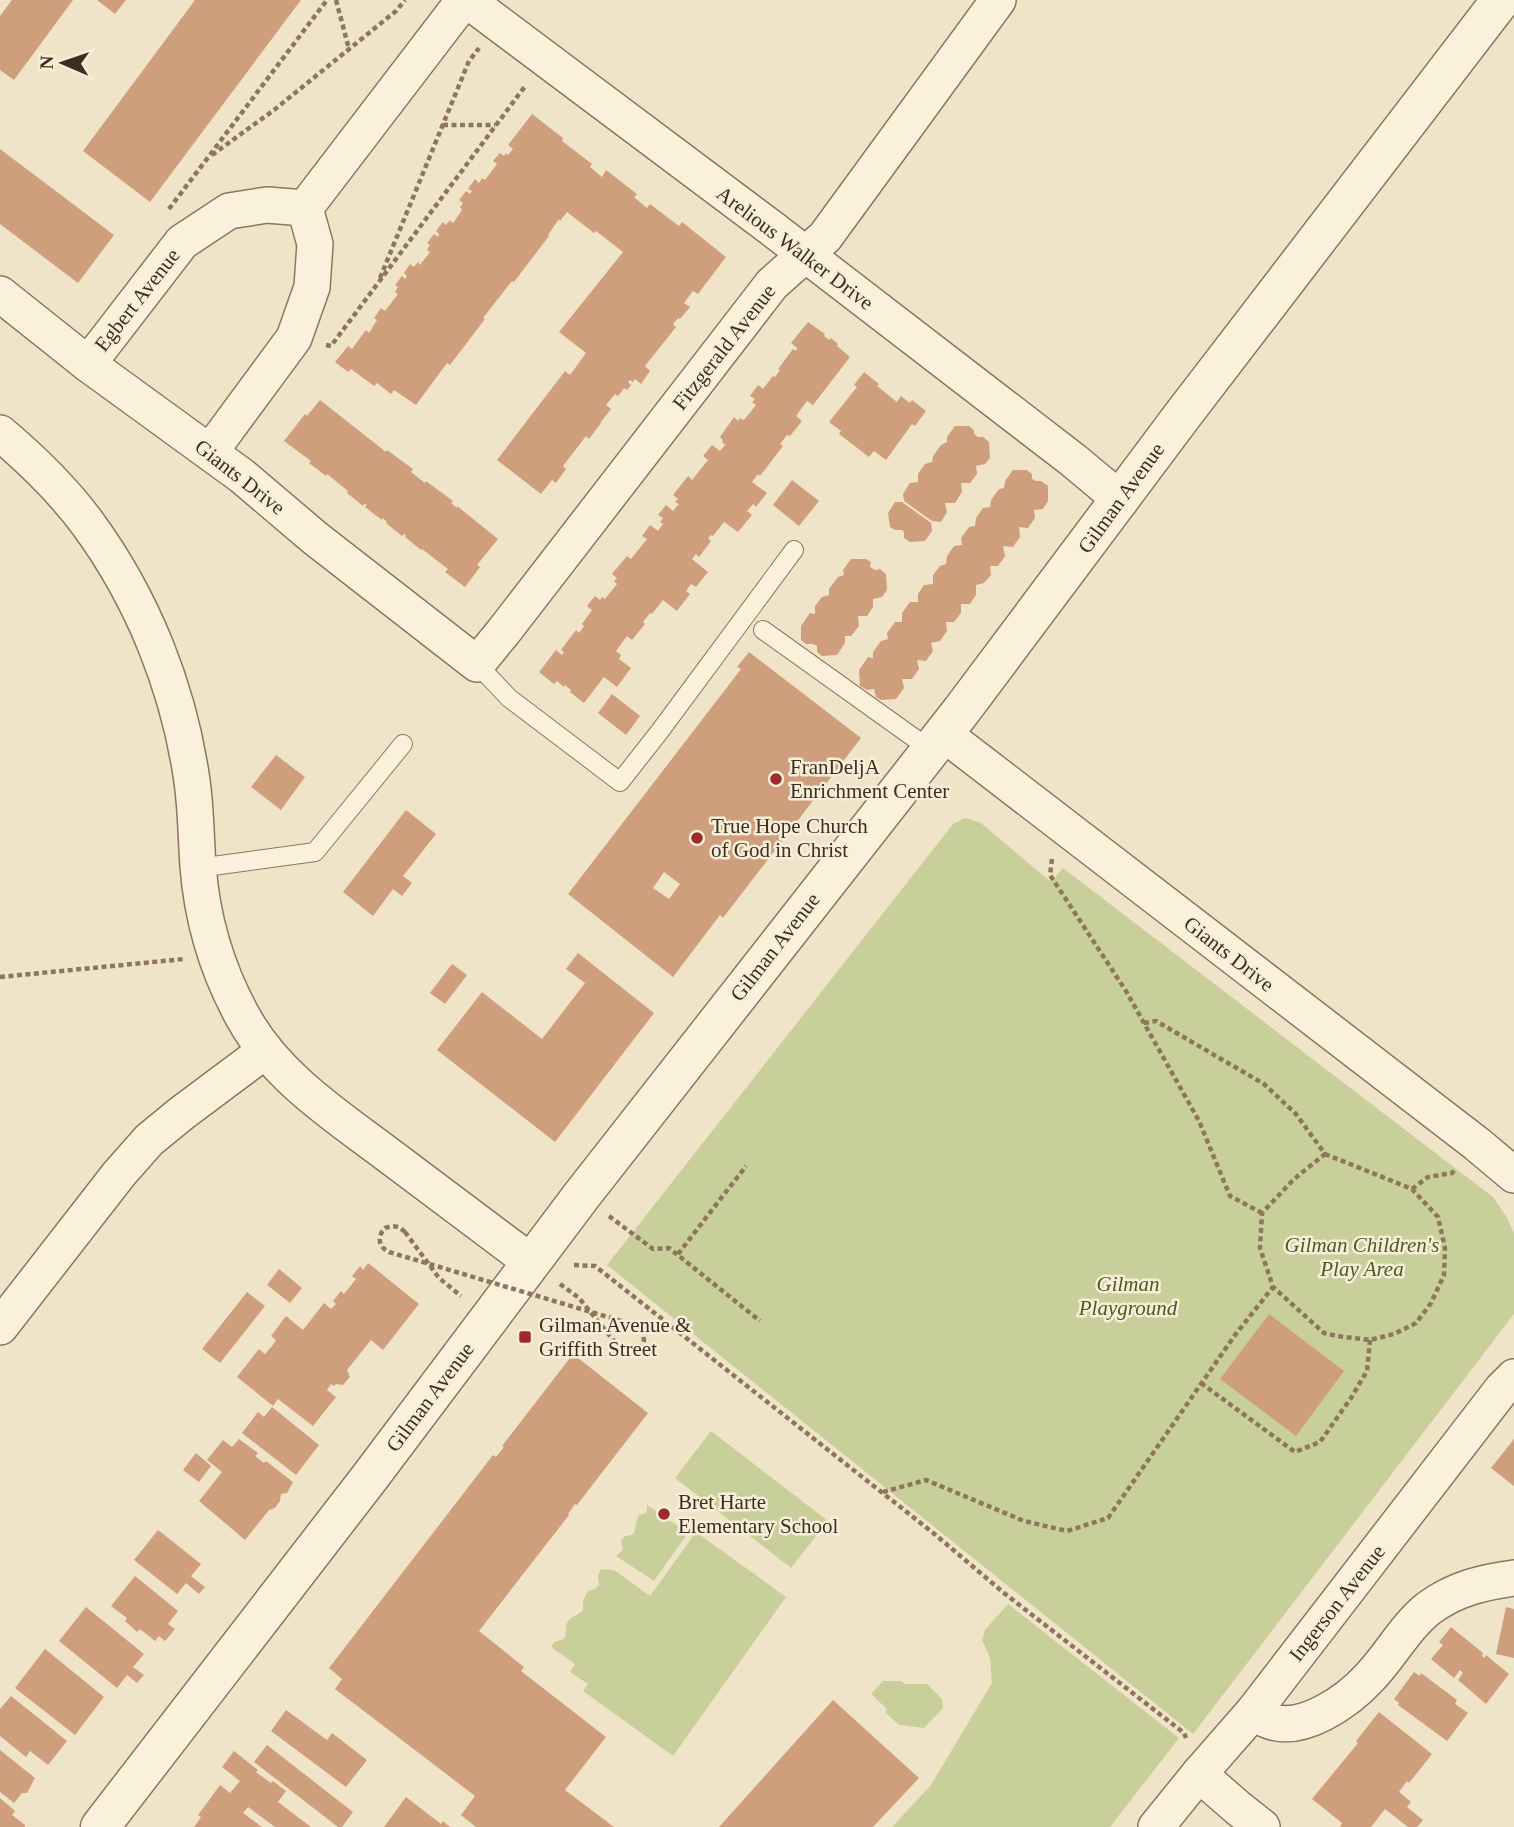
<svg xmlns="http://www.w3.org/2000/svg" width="1514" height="1827" font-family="Georgia,serif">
<rect width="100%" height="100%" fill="#f0e4c8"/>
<!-- green -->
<g fill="#c9cf9b">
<path d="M965 818 981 823 1051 882 1063 868 1493 1197 1506 1216 1514 1233V1314L1193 1734 607 1265 953 824Z"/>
<path d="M711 1431 828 1521 791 1568 675 1478Z"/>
<path d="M647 1505 688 1533 654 1581 616 1556 623 1550 621 1541 625 1536 632 1535C637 1529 635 1522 639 1515L647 1513Z"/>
<path d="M696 1532 786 1597 673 1756 583 1691 588 1684 570 1672 575 1664 551 1647 554 1642 564 1639C567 1633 565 1628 567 1623 570 1616 578 1616 583 1610V1600L588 1591 595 1589 599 1585 598 1576 601 1569 614 1570 650 1596Z"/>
<path d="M1008 1604 1179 1738 1110 1827H892L931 1785 992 1683 990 1658 982 1640 985 1630Z"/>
<path d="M883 1681H901L905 1684H927L942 1699 943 1708 924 1728 899 1725 885 1712 887 1709 871 1694Z"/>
</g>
<!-- building -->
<g fill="#cf9f7d" fill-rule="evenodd">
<path d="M12 0H73L14 80 0 70V16Z"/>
<path d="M97 0H126L115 14Z"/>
<path d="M195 0H301L150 202 83 151Z"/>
<path d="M532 114 563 138 562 141 592 164 590 167 602 177 606 170 637 194 634 197 647 208 650 204 679 226 682 222 726 257 698 294 693 291 684 303 690 307 680 319 678 318 673 324 676 327 645 366 650 371 641 384 635 379 633 382 630 380 628 382 631 385 627 390 624 388 618 396 615 394 606 405 611 409 600 423H601L589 439 586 436 563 466 566 469 556 483 552 480 541 494 497 460 565 371 570 375 586 353 559 332 623 252 596 231 594 233 567 212 560 221 559 219 548 235 549 236 514 282 512 281 483 318 485 319 450 365 447 363 416 405 394 390 391 394 377 383 374 386 351 369 348 372 335 362 348 346 352 349 366 330 369 333 377 320 374 318 381 308 385 311 398 294 395 292 398 287 395 285 402 276 405 279 407 276 404 273 410 264 414 267 418 262 420 265 430 252 427 250 430 245 427 243 434 234 438 237 439 234 436 231 443 222 446 225 450 220 453 223 462 210 460 207 463 203 459 200 466 191 470 194 472 191 468 189 475 179 479 183 482 178 485 180 497 164 493 161 500 153 504 156 506 153 508 155 513 149 508 145Z"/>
<path d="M0 149 114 235 78 283 0 224Z"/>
<path d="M808 322 825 334 824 336 829 340 831 338 838 344 837 346 850 357 813 405 807 401 796 416 802 421 790 436 787 435 780 444 783 446 760 476 758 474 752 482 767 493 756 507 753 504 747 511 752 515 738 532 724 522 713 536 711 535 708 538 711 541 699 557 696 554 692 559 708 572 696 587 691 584 686 591 690 594 677 611 663 600 652 614 650 613 643 622 645 624 632 640 627 636 616 651 621 655 619 659 631 668 617 687 604 677 584 703 570 692 571 690 565 685 564 687 557 681 554 684 539 672 556 650 562 655 564 652 561 650 576 630 579 633 584 626 582 624 592 610 587 606 595 596 600 600 602 597 605 599 617 584 614 581 617 578 612 574 627 556 631 559 647 539 642 536 650 525 658 531 663 524 660 522 663 518 658 515 666 505 673 511 679 504 675 502 678 499 673 495 688 476 692 480 708 460 703 456 712 445 720 451 725 445 722 442 723 440 720 437 734 417 738 421 740 418 744 420 756 405 752 402 755 399 750 396 758 385 763 389 773 376 775 377 780 370 778 369 793 349 796 351 797 348 791 343Z"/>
<path d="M864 372 879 384 877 386 897 402 901 396 910 403 912 400 926 411 915 426 912 424 886 460 874 451 869 457 839 434 841 431 829 422 857 387 854 385Z"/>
<path d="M320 400 386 452 387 450 413 469 411 472 425 483 426 481 453 501 451 503 457 508V506L498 539 477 565 480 567 465 587 445 572 448 569 422 549 421 550 405 537 406 536 404 534 402 536 386 523 387 522 383 518 382 520 365 507 367 505 364 504 363 506 347 493 348 491 327 474 326 476 309 463 311 461 284 441 305 414 307 416Z"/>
<path d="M955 426H969L974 430V434L978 437H983L989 442 990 458 985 464 976 466 977 474 970 483H961L962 492 955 503H945L947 512 941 522 932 521 904 501 903 494 910 483 918 482V474L925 464 932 462 933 456 941 445 947 442V437Z"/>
<path d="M1013 470H1027L1032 474V479L1036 481H1041L1048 486V501L1043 509 1034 510 1035 518 1028 528 1019 527 1020 537 1013 547 1003 546 1005 556 998 566H990L991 575 984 583 976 585V595L970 604H961V613L954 622H946L947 631 940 641 931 643 933 651 926 661 917 660 919 669 912 679H902L904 688 896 699 881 700 876 697 874 689 867 690 860 686 859 670 868 657 873 658V652L881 641 888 639 887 633 895 622H902V613L910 602H918V594L924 585 933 584V575L940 566 946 564 947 556 954 546 962 545 961 538 969 527 975 526 976 518 983 508 990 507 991 500 999 489 1004 488 1005 481Z"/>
<path d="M792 480 819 501 799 526 773 505Z"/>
<path d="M895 502H902L931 523 932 531 925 541 910 542 904 538V532L902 530H895L890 527 888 513Z"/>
<path d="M851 559H866L871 562 870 567 875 570 880 569 886 574 887 590 882 597 873 599V607L867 616H858L859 626 851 636H845V643L837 655 822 656 817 652V646L813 644H806L801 640V626L810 613 815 614V606L822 597 829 595V589L838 577 844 575 843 570Z"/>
<path d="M749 652 861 738 723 918 720 915 673 977 568 894 741 669 737 667ZM664 872 680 884 669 899 653 888Z"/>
<path d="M612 694 640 716 626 735 598 713Z"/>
<path d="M276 755 305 777 281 810 251 787Z"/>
<path d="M406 810 436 834 403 876 412 883 402 896 393 889 373 916 343 892Z"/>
<path d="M578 953 654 1013 555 1142 437 1050 482 992 542 1039 585 983 566 969Z"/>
<path d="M452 964 467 975 445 1004 430 993Z"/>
<path d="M368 1263 419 1304 383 1350 371 1340 347 1370 350 1377 343 1385 336 1384 334 1386 331 1384 327 1390 336 1397 313 1426 278 1399 273 1406 237 1377 259 1349 265 1354 272 1346 276 1340 271 1336 286 1316 303 1330 324 1303 331 1309 336 1304 333 1301 341 1291 344 1294 356 1279 352 1276 360 1266 363 1270Z"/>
<path d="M279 1269 302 1288 290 1303 267 1285Z"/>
<path d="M247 1292 265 1306 220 1363 202 1349Z"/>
<path d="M1269 1314 1344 1371 1296 1436 1220 1379Z"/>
<path d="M573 1354 648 1413 577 1505 575 1504 568 1514 569 1515 479 1631 524 1667 521 1671 606 1737 565 1790 614 1827H476L461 1815 475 1796 335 1689 342 1679 329 1668 493 1455 496 1457 504 1447 502 1446Z"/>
<path d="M272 1407 319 1445 296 1475 242 1433 258 1412 264 1417Z"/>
<path d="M239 1439 258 1453 255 1456 264 1463 266 1461 293 1482 287 1493 281 1494 280 1501 275 1508 269 1510 245 1540 199 1501 222 1472 207 1460 223 1440 232 1447Z"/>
<path d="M1514 1439V1486L1491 1468Z"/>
<path d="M196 1453 211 1466 199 1482 183 1470Z"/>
<path d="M158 1530 201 1564 191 1576 205 1587 199 1594 186 1583 177 1594 134 1560Z"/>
<path d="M135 1576 178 1611 168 1624 175 1629 165 1641 159 1636 155 1641 140 1629 137 1632 125 1621 127 1618 111 1606Z"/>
<path d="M86 1607 144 1654 133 1667 144 1675 137 1683 127 1675 117 1688 59 1641Z"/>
<path d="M1506 1607 1514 1609V1658L1496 1654Z"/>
<path d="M1451 1627 1483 1653 1482 1656 1484 1658 1486 1655 1509 1674 1486 1704 1458 1680 1463 1673 1460 1670 1454 1678 1431 1659 1443 1645 1439 1642Z"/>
<path d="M45 1649 104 1697 75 1735 15 1688Z"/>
<path d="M1414 1672 1420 1676 1421 1673 1457 1700 1455 1704 1468 1713 1447 1741 1398 1705 1399 1703 1394 1699Z"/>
<path d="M11 1696 67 1741 48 1765 30 1751 26 1757 0 1736V1709Z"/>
<path d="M833 1700 919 1778 873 1827H719Z"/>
<path d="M286 1710 327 1740 332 1733 367 1760 346 1787 271 1731Z"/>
<path d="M1379 1712 1432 1754 1409 1783 1407 1781 1399 1792 1411 1802 1407 1807 1423 1820 1417 1827H1408L1385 1809 1371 1827H1340L1342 1823 1312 1799 1358 1743 1356 1741Z"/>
<path d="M267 1745 353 1812 342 1827H338L254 1762Z"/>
<path d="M0 1750 35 1778 27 1793H22L14 1803 0 1792Z"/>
<path d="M234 1751 258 1770 256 1772 271 1783 273 1781 286 1791 278 1802 311 1827H275L248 1807 243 1813 262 1827H194L201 1817 198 1815 220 1785 230 1793 240 1781 222 1767Z"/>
<path d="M406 1797 441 1824 443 1821 450 1827H384Z"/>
<path d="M0 1798 15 1811 12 1815 25 1825V1827H0Z"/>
</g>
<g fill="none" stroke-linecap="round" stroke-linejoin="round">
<defs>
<g id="service">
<path d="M763 630 931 750"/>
<path d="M477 664 509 698 620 782 660 731 794 550"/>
<path d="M198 868 315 852 403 744"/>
</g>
<g id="minor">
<path d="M467 0 770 227 1073 460 1121 500"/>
<path d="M305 208 464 0"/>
<path d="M0 294 88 364 242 476 315 538 477 664 504 631 772 284 825 237 998 0"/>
<path d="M88 364 182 242 229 211 267 205 305 208"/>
<path d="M0 433C32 460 63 490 88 524 143 599 179 689 192 781 196 809 196 838 198 866 202 919 217 970 243 1017 275 1076 335 1115 387 1154 435 1190 483 1226 531 1262"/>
<path d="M210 452 294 338 312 287 315 244 305 208"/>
<path d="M944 734 1477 1144 1514 1175"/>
<path d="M0 1327 119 1174 149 1140 182 1113 265 1051"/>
<path d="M1254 1711C1258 1714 1263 1718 1267 1720 1301 1735 1348 1701 1370 1677 1391 1655 1405 1627 1429 1608 1455 1589 1483 1582 1514 1578"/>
<path d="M1199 1774 1238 1808 1262 1827"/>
<path d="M1156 1827 1199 1774 1254 1711 1502 1389 1514 1377"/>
</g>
<path id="tertiary" d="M100 1827 370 1477 582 1195 962 710 1182 416 1501 0"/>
</defs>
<!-- service casing -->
<use href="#service" stroke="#8d765c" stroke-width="20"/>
<!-- minor casing -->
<use href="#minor" stroke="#8d765c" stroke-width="38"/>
<!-- tertiary casing -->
<use href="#tertiary" stroke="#8d765c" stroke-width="41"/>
<!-- path -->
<g stroke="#8d765c" stroke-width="4.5" stroke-dasharray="5 3.5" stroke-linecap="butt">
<path d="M336 0 349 49"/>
<path d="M443 125H495"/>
<path d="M212 155 274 110 396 11 405 0"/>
<path d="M169 209 327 0"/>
<path d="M380 278 469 61 479 48"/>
<path d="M326 345 331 346 526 85"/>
<path d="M1052 859 1050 875 1126 991 1199 1121 1230 1196 1262 1213"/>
<path d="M0 977 184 959"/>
<path d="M1144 1023 1156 1021 1264 1084 1296 1114 1325 1154"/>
<path d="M1325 1154 1412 1189 1438 1217 1445 1248 1444 1275 1431 1303 1416 1323 1394 1334 1370 1340 1337 1336 1324 1333 1273 1287 1260 1248 1262 1213 1294 1179Z"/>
<path d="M1412 1189 1428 1177 1452 1173 1455 1170"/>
<path d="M609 1216 653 1249 669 1248 760 1321"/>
<path d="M405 1232 439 1278 461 1296"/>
<path d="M678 1254 746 1166"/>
<path d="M574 1265 595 1266 932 1532 1004 1593 1184 1733 1186 1738"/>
<path d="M560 1284 579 1298 619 1347"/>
<path d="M1201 1383 1295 1452 1320 1442 1351 1398 1367 1371 1370 1340"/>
<path d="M883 1492 926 1480 1024 1521 1067 1531 1108 1518 1235 1335 1273 1287"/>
</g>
<!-- service -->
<use href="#service" stroke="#faf1dc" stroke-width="18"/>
<!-- minor -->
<use href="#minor" stroke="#faf1dc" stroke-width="35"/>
<!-- tertiary -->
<use href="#tertiary" stroke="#faf1dc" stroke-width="38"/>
<!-- path-bridge -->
<path stroke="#8d765c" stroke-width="4.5" stroke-dasharray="5 3.5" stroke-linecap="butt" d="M405 1232C399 1226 393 1225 385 1228 377 1236 378 1247 389 1252L635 1325 642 1331 644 1340C640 1352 629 1356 619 1347"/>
</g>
<!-- markers -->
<g fill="#9e2a2b" stroke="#f7eed8" stroke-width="2.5">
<circle cx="776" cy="779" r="7"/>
<circle cx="697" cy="838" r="7"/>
<rect x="518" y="1330" width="14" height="14" rx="3.5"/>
<circle cx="664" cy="1514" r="7"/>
</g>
<g text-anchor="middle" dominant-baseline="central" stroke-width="5" stroke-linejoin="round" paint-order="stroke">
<!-- street labels -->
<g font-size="21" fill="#3d2e20" stroke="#f7eed8">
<text transform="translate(795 248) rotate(37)">Arelious Walker Drive</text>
<text transform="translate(137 300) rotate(-52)">Egbert Avenue</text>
<text transform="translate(724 347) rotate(-52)">Fitzgerald Avenue</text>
<text transform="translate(240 477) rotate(38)">Giants Drive</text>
<text transform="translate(1121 498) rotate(-54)">Gilman Avenue</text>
<text transform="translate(775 947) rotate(-52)">Gilman Avenue</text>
<text transform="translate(1229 954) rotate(38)">Giants Drive</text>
<text transform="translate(430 1397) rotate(-53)">Gilman Avenue</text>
<text transform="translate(1337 1603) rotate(-52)">Ingerson Avenue</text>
</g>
<!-- poi labels -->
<g font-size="21" fill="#3d2e20" stroke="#f7eed8" text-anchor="start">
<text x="790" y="767">FranDeljA<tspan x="790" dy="24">Enrichment Center</tspan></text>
<text x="711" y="826">True Hope Church<tspan x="711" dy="24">of God in Christ</tspan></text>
<text x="539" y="1325">Gilman Avenue &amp;<tspan x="539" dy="24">Griffith Street</tspan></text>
<text x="678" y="1502">Bret Harte<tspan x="678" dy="24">Elementary School</tspan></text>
</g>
<!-- park labels -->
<g font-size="21" font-style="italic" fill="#4d5a26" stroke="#f7eed8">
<text x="1362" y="1245">Gilman Children's<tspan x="1362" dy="24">Play Area</tspan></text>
<text x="1128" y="1284">Gilman<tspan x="1128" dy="24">Playground</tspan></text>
</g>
</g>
<!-- north arrow -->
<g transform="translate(63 63) rotate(272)" stroke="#f7eed8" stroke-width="5" paint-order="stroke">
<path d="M0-5L12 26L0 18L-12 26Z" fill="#3d2e20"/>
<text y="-10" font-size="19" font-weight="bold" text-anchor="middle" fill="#3d2e20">N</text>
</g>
</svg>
